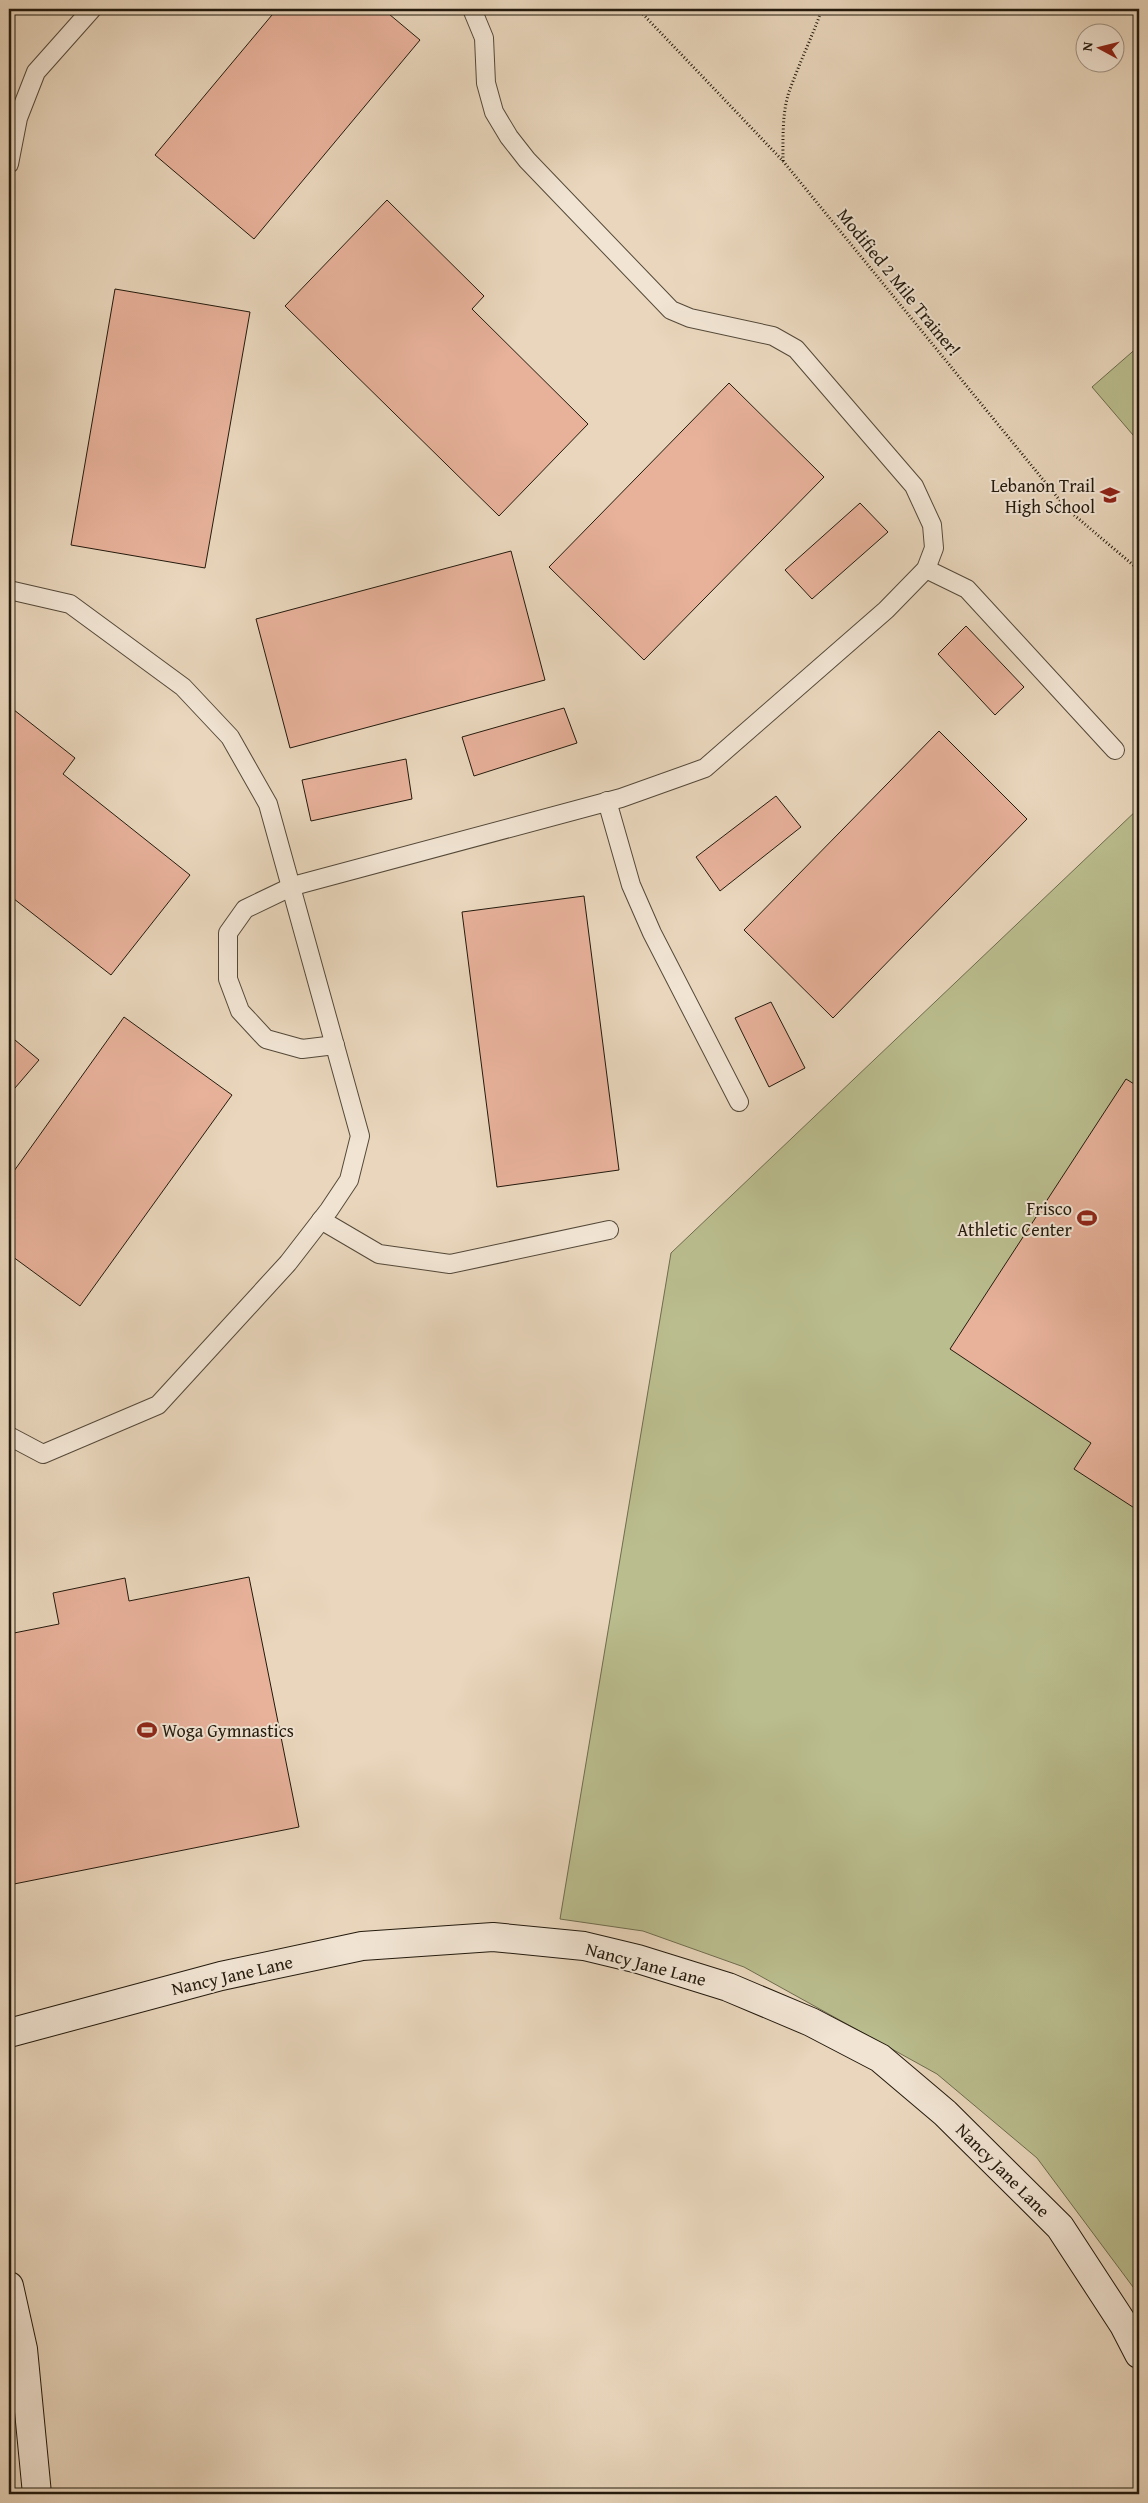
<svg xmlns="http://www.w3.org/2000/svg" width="1148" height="2503" font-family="'Gentium Book Plus',serif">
<rect width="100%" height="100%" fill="#e9d6bc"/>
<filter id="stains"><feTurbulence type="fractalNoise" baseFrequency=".004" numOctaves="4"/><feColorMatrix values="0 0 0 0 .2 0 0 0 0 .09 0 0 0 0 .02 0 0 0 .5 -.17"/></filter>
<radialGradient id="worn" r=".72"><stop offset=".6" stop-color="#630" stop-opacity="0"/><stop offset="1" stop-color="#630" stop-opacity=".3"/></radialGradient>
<!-- green -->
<g fill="#babd8e" stroke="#6e6c4e">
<path d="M1139 346V442L1092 387Z"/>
<path d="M1139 808V2295L1037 2158 937 2074 744 1967 643 1931 560 1919 671 1253Z"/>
</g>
<!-- building -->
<g fill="#e7b19a" stroke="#231a0d">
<path d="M277 9H383L420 40 254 239 155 155Z"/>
<path d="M387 200 484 296 472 309 588 424 499 516 285 306Z"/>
<path d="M115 289 250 312 205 568 71 545Z"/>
<path d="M729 383 824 477 644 660 549 567Z"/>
<path d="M860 503 888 532 812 599 785 570Z"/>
<path d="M511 551 545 680 290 748 256 619Z"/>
<path d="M966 626 1024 687 995 715 938 654Z"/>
<path d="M9 706 75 758 63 774 190 875 111 975 9 895Z"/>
<path d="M564 708 577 743 474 776 462 737Z"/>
<path d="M939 731 1027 819 833 1018 744 930Z"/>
<path d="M406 759 412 799 311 821 302 780Z"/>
<path d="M776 796 801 827 720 891 696 857Z"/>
<path d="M584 896 619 1170 497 1187 462 912Z"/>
<path d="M771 1002 805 1068 769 1087 735 1018Z"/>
<path d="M124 1017 232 1095 80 1306 9 1254V1178Z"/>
<path d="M9 1035 39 1060 9 1095Z"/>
<path d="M1126 1079 1139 1087V1511L1074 1469 1091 1443 950 1349Z"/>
<path d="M249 1577 299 1827 9 1885V1634L59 1624 53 1593 125 1578 129 1601Z"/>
</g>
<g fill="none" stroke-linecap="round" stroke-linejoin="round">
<defs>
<g id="lane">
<path d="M9 164 18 118 36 72 92 9"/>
<path d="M926 569 967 589 1115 750"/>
<path d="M9 590 70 604 183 687 230 737 268 804 360 1136 349 1180 329 1210 288 1263 158 1405 43 1454 9 1436"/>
<path d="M607 801 631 885 652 933 739 1102"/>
<path d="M335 1045 302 1049 266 1039 240 1011 228 979V933L245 909 293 886 621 798 705 768 886 610 926 569 934 548 932 525 914 486 796 349 773 336 690 318 671 310 527 160 509 137 494 112 486 83 484 38 472 9"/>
<path d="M321 1220 379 1254 450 1264 609 1230"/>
</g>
<g id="secondary">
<path d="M9 2033 221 1976 362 1946 493 1937 584 1946 638 1959 728 1987 811 2022 880 2058 945 2113 1060 2227 1124 2325 1139 2354"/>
<path d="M9 2286 23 2349 37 2494"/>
</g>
</defs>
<!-- lane casing -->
<use href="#lane" stroke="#544939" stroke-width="20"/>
<!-- secondary casing -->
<use href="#secondary" stroke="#231a0d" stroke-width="30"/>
<!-- path -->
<g stroke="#231a0d" stroke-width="3" stroke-dasharray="1 2.5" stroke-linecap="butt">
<path d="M638 9 783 161 1067 509 1139 570"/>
<path d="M783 161C783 139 782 113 789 92 799 64 812 37 822 9"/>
<path d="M1139 883V892"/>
</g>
<!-- lane -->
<use href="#lane" stroke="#f1e4d3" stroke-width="18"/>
<!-- secondary -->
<use href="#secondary" stroke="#f1e4d3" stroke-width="28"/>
</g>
<!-- icons -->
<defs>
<symbol id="school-bare" viewBox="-9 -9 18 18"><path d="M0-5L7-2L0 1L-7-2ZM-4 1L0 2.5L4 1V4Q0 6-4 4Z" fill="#8f2418" stroke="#f1e4d3" stroke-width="2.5" paint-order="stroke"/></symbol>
<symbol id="stadium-bare" viewBox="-9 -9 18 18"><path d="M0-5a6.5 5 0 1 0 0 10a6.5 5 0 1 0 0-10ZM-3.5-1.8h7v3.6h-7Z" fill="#8f2418" stroke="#f1e4d3" stroke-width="2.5" paint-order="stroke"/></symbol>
</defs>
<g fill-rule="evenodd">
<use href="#school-bare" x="1096" y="481" width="28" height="28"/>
<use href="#stadium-bare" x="1073" y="1204" width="28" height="28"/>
<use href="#stadium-bare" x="133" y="1716" width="28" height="28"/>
</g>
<g text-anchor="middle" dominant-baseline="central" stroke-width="4" stroke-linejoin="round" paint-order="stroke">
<!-- street labels -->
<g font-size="18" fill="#231a0d" stroke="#f1e4d3">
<text transform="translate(899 282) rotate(51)">Modified 2 Mile Trainer!</text>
<text transform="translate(646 1964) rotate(15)">Nancy Jane Lane</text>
<text transform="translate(232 1975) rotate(-13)">Nancy Jane Lane</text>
<text transform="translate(1003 2170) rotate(45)">Nancy Jane Lane</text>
</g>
<!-- poi labels -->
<g font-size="18" fill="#231a0d" stroke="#f1e4d3" text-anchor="end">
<text x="1095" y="485">Lebanon Trail<tspan x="1095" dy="21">High School</tspan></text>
<text x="1072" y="1208">Frisco<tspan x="1072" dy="21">Athletic Center</tspan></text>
<text x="162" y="1730" text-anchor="start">Woga Gymnastics</text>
</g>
</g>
<!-- margin -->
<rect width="1148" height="2503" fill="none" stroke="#e9d6bc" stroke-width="30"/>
<rect x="10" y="10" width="1128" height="2483" fill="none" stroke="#231a0d" stroke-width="2.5"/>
<rect x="15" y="15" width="1118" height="2473" fill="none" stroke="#231a0d"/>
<!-- north arrow -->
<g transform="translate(1100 48) rotate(277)"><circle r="24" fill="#f1e4d3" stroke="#9f9384"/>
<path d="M0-4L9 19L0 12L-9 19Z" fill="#8f2418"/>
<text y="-8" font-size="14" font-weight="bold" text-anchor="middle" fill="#231a0d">N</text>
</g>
<rect width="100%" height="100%" filter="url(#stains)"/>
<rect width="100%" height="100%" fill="url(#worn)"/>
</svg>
